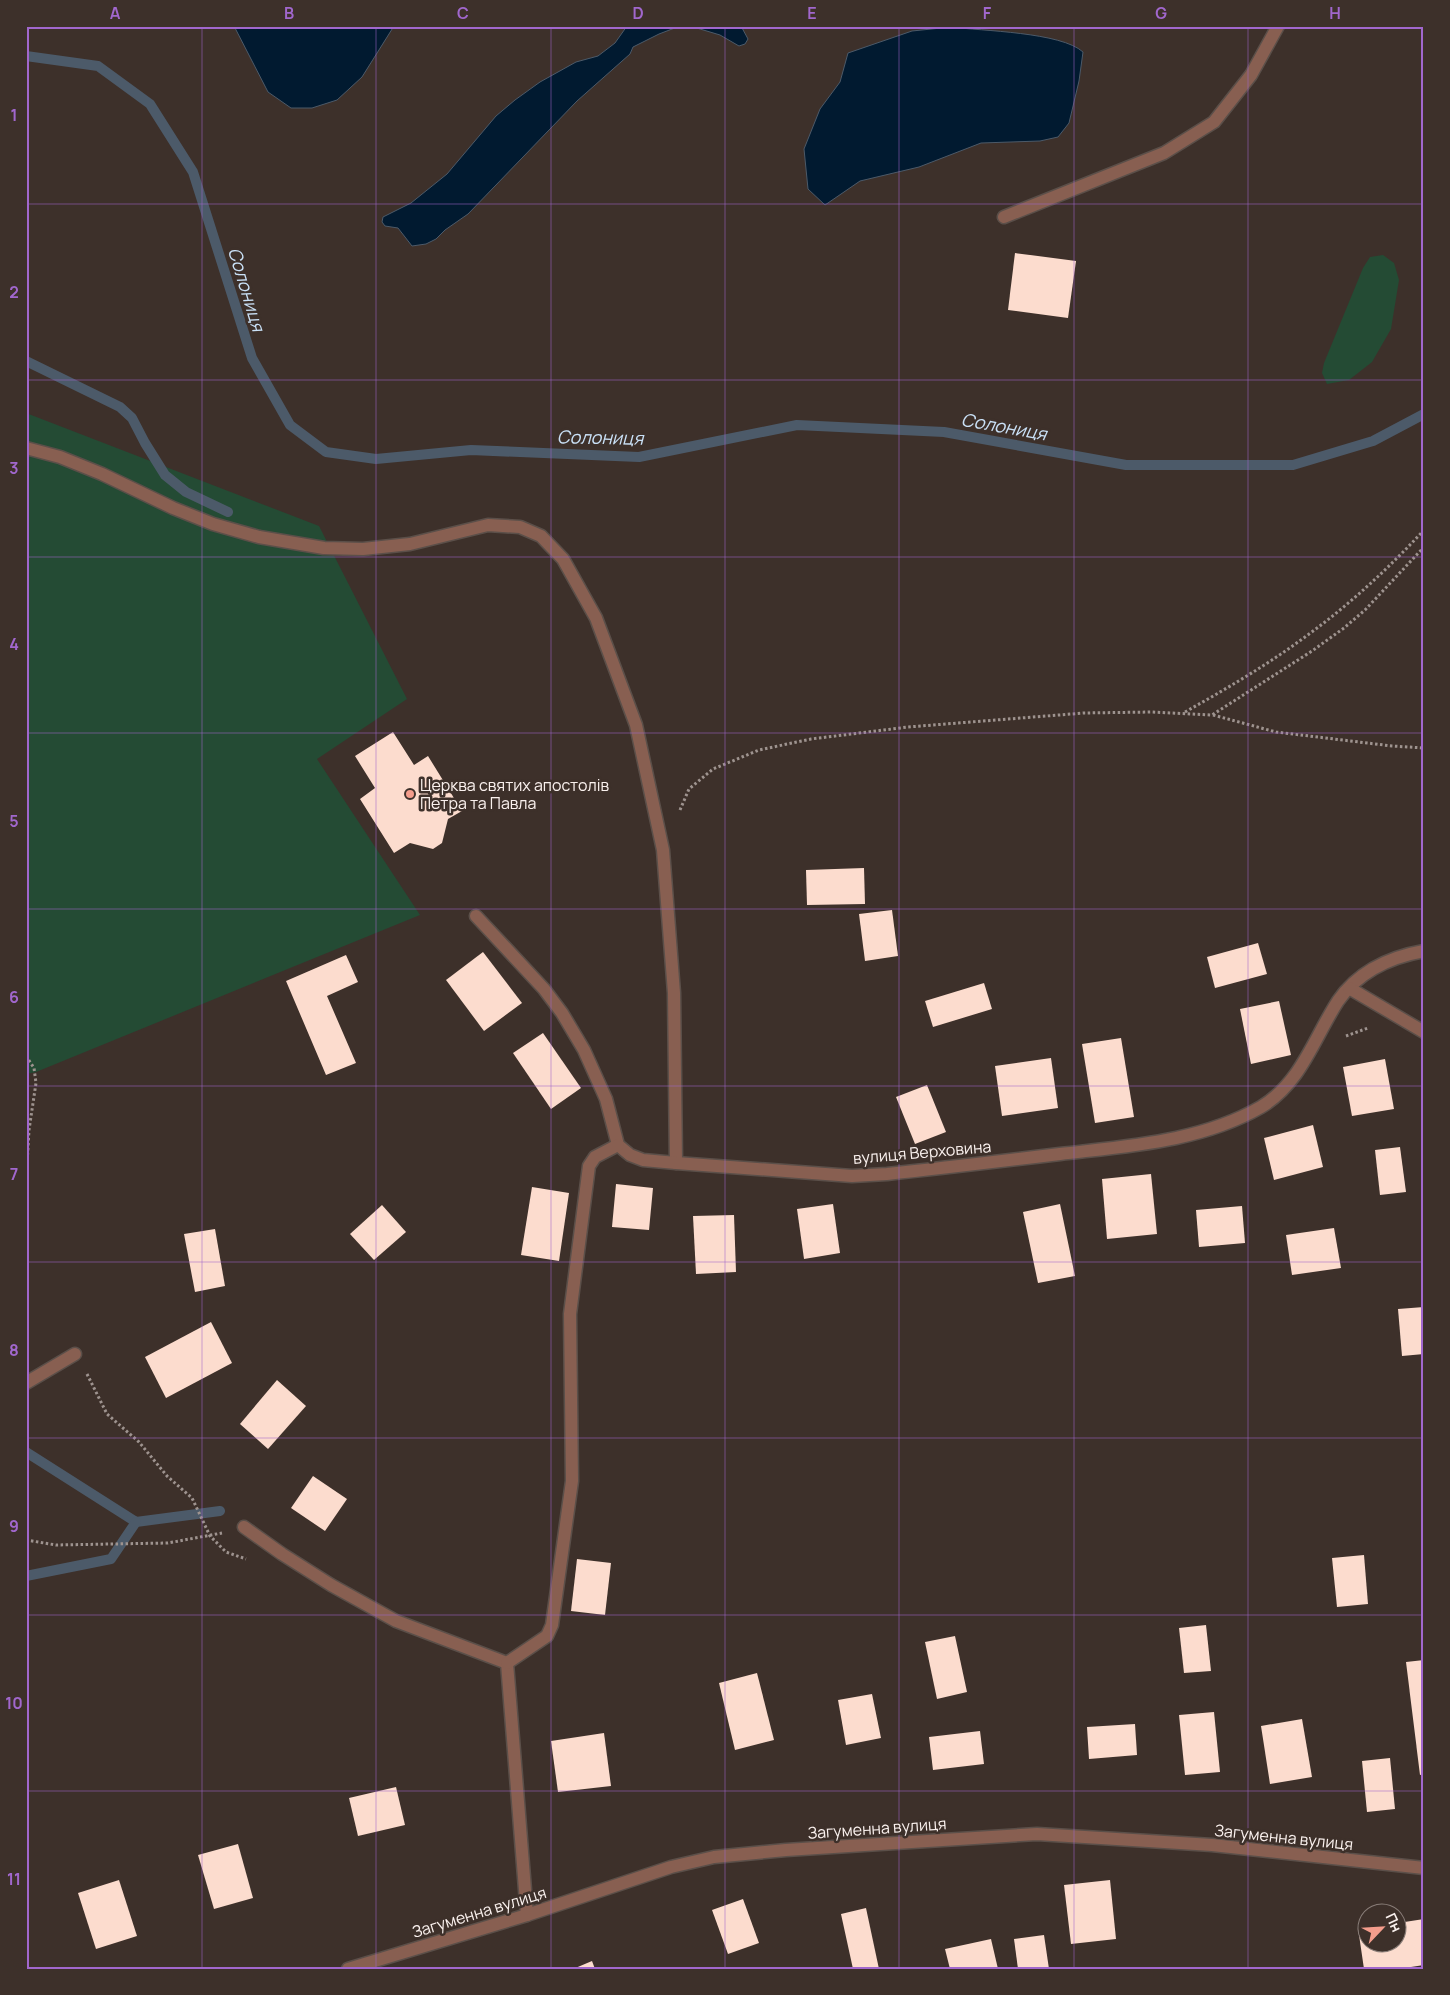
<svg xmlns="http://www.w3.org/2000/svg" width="1450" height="1995" font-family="Manrope,sans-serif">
<rect width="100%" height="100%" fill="#3d302a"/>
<!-- green -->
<g fill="#244b34">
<path d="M1383 255 1394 263 1399 280 1391 329 1372 362 1349 380 1327 384 1322 373 1324 363 1363 268 1370 257Z"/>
<path d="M26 413 319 526 407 699 317 759 420 915 36 1072 26 1074Z"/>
</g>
<!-- water -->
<g fill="#011a30" stroke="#4c5a69">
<path d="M234 26H394L362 77 337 100 312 108H291L268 92Z"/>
<path d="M627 26H680L659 34 633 47 630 54 577 101 468 214 445 230 436 239 426 244 412 246 398 228 385 226 382 222 383 217 411 203 447 174 496 116 515 100 540 82 576 62 598 56 615 43Z"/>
<path d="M690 26H741L748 39 745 44 739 46 720 35Z"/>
<path d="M951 27C982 31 1061 32 1083 52L1079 81 1069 123 1058 137 1040 141 981 143 919 167 860 181 825 205 808 189 804 149 820 109 840 82 848 53 912 31Z"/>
</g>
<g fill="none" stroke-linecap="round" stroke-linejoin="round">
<!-- stream -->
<g stroke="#4c5a69" stroke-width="10">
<path d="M26 56 98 66 150 104 193 172 252 358 290 425 326 452 376 459 471 450 639 457 797 425 944 432 1126 465H1293L1373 441 1424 414"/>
<path d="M26 361 120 407 132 418 145 443 165 475 186 492 228 512"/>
<path d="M26 1452 136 1522 220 1511"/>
<path d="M26 1576 111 1559 136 1522"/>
</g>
</g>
<!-- building -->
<g fill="#fcdcce">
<path d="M1015 253 1076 261 1068 318 1008 310Z"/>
<path d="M393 732 414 765 428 756 462 811 448 819 442 843 433 849 410 843 394 853 360 799 375 788 355 756Z"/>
<path d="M864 868 865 904 807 905 806 870Z"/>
<path d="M892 910 898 956 865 961 859 914Z"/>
<path d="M1258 943 1267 974 1215 988 1207 957Z"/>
<path d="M483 952 522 1003 484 1031 446 980Z"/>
<path d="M346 955 358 982 327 996 356 1063 326 1075 286 981Z"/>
<path d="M984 983 992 1009 933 1027 925 1001Z"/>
<path d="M1279 1001 1291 1055 1251 1064 1240 1009Z"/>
<path d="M543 1033 581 1088 551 1109 513 1053Z"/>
<path d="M1121 1038 1134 1117 1095 1123 1082 1044Z"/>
<path d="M1051 1058 1058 1108 1002 1116 995 1066Z"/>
<path d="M1385 1059 1394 1109 1352 1116 1343 1067Z"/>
<path d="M927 1085 946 1132 915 1144 896 1097Z"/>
<path d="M1313 1125 1323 1167 1274 1180 1264 1138Z"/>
<path d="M1400 1147 1406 1192 1380 1195 1375 1150Z"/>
<path d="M1151 1174 1157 1234 1107 1239 1102 1179Z"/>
<path d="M616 1184 653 1188 649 1230 612 1227Z"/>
<path d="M532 1187 569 1193 559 1261 521 1255Z"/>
<path d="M833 1204 840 1253 804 1259 797 1209Z"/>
<path d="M1060 1204 1075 1276 1038 1283 1023 1212Z"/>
<path d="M382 1205 406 1232 374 1260 350 1234Z"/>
<path d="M1242 1206 1245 1243 1199 1247 1196 1210Z"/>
<path d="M734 1215 736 1272 696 1274 693 1216Z"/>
<path d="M1334 1228 1341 1268 1292 1275 1286 1235Z"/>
<path d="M215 1229 225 1286 195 1292 184 1234Z"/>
<path d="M1424 1307V1354L1402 1356 1398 1309Z"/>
<path d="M211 1322 232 1363 166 1398 145 1357Z"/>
<path d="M277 1380 306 1406 268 1449 240 1424Z"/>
<path d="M313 1476 347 1499 325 1531 291 1508Z"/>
<path d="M1364 1555 1368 1604 1337 1607 1332 1558Z"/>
<path d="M577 1559 611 1563 605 1615 571 1611Z"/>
<path d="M1206 1625 1211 1671 1184 1673 1179 1628Z"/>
<path d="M955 1636 967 1692 937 1699 925 1642Z"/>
<path d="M1424 1660V1774L1420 1775 1406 1662Z"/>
<path d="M757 1673 774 1740 735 1750 719 1683Z"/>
<path d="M872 1694 881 1738 846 1745 838 1700Z"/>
<path d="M1214 1712 1220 1772 1185 1775 1179 1715Z"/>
<path d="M1302 1719 1312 1777 1270 1784 1261 1726Z"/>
<path d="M1135 1724 1137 1755 1089 1759 1087 1727Z"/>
<path d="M980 1731 984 1764 933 1770 929 1737Z"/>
<path d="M604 1733 611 1786 558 1792 551 1741Z"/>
<path d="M1390 1758 1395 1809 1367 1812 1362 1761Z"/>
<path d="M396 1787 405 1825 358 1836 349 1798Z"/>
<path d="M238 1844 253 1898 214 1909 198 1855Z"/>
<path d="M119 1880 137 1936 96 1949 78 1893Z"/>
<path d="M1110 1880 1116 1939 1071 1944 1064 1885Z"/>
<path d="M743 1899 759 1943 728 1954 712 1910Z"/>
<path d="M866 1908 879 1969H853L841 1914Z"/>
<path d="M1424 1919V1965L1398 1969H1364L1358 1928 1368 1927V1942H1398V1923Z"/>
<path d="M1044 1935 1049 1969H1018L1014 1939Z"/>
<path d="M991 1939 998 1969H950L945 1949Z"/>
<path d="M592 1961 595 1969H573Z"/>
</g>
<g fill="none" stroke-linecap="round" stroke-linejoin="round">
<defs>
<g id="minor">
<path d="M1004 217 1164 153 1214 122 1251 75 1278 26"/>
<path d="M26 448 60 457 102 474 173 508 213 524 259 537 324 548 363 549 410 544 488 525 520 527 541 536 563 559 596 618 636 725 663 850 674 993 676 1163"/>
<path d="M476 916 544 989 562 1013 584 1050 606 1099 618 1145 630 1155 643 1160 676 1163 852 1176 887 1174C944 1168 1002 1161 1060 1154 1127 1146 1200 1142 1261 1107 1301 1083 1314 1038 1338 1001 1358 972 1390 957 1424 951"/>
<path d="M1349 988 1424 1032"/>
<path d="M26 1383 75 1354"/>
<path d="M244 1527 282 1554 331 1585 396 1621 507 1663 527 1915"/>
<path d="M507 1663 547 1636 552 1625 572 1481 570 1314 589 1166 595 1157 618 1145"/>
<path d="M348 1969 527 1915 671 1867 714 1857 786 1850 1037 1834 1212 1845 1424 1868"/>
</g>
</defs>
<!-- minor casing -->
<use href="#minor" stroke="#5b4f49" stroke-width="15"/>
<!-- path -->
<g stroke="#9e938f" stroke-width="3" stroke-dasharray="2.5 2.5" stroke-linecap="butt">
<path d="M1185 712C1226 689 1267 665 1305 637 1348 606 1388 569 1424 530"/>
<path d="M1213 715 1276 732 1392 746 1424 748"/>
<path d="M680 810 689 789 713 769 759 750 811 739 908 727 1084 713 1152 712 1212 715 1312 651 1344 628 1365 610 1424 547"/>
<path d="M1346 1036 1368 1028"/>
<path d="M26 1056 34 1068 36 1083 29 1130 26 1182"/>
<path d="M26 1330 27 1356"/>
<path d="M87 1374 107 1414 139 1442 167 1476 192 1498 210 1536 226 1552 246 1559"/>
<path d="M26 1540 56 1545 168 1543 222 1533"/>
</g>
<!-- minor -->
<use href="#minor" stroke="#885f51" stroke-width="12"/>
</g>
<!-- grid -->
<path fill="none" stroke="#a167cd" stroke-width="1" stroke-opacity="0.55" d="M202 26V1969M376 26V1969M551 26V1969M725 26V1969M899 26V1969M1074 26V1969M1248 26V1969M26 204H1424M26 380H1424M26 557H1424M26 733H1424M26 909H1424M26 1086H1424M26 1262H1424M26 1438H1424M26 1615H1424M26 1791H1424"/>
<!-- markers -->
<circle fill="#f49d8c" stroke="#3d302a" stroke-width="2" cx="410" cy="794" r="5"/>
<g text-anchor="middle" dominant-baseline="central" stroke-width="5" stroke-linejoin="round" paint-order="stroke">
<!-- poi labels -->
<g font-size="16" fill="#faf1ee" stroke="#3d302a" text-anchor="start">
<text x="420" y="785">Церква святих апостолів<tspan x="420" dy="18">Петра та Павла</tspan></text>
</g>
<!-- street labels -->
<g font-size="16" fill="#faf1ee" stroke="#3d302a">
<text transform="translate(922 1152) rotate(-5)">вулиця Верховина</text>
<text transform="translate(877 1828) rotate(-4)">Загуменна вулиця</text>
<text transform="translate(1284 1837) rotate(6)">Загуменна вулиця</text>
<text transform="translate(479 1912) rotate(-17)">Загуменна вулиця</text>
</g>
<!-- water labels -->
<g font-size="18" font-style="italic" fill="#cae1f7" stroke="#3d302a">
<text transform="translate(247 289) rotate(73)">Солониця</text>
<text transform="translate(1004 426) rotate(10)">Солониця</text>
<text transform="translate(600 437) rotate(1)">Солониця</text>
</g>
</g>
<!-- border -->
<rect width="1450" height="1995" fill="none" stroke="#3d302a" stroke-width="55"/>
<!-- north arrow -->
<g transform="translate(1382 1928) rotate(65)"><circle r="24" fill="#3d302a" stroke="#897d78"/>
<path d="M0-4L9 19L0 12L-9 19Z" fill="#f49d8c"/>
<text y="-8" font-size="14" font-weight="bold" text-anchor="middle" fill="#faf1ee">Пн</text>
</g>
<rect x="28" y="28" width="1394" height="1940" fill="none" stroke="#a167cd" stroke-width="2"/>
<g font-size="16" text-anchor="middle" font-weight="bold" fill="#a167cd">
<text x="115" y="19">A</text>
<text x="289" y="19">B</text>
<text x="463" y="19">C</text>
<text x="638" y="19">D</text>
<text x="812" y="19">E</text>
<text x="987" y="19">F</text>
<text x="1161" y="19">G</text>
<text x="1335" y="19">H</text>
<text x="14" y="121">1</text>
<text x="14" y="298">2</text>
<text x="14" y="474">3</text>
<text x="14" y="650">4</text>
<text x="14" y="827">5</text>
<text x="14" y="1003">6</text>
<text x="14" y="1180">7</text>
<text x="14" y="1356">8</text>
<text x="14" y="1532">9</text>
<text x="14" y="1709">10</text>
<text x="14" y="1885">11</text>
</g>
</svg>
